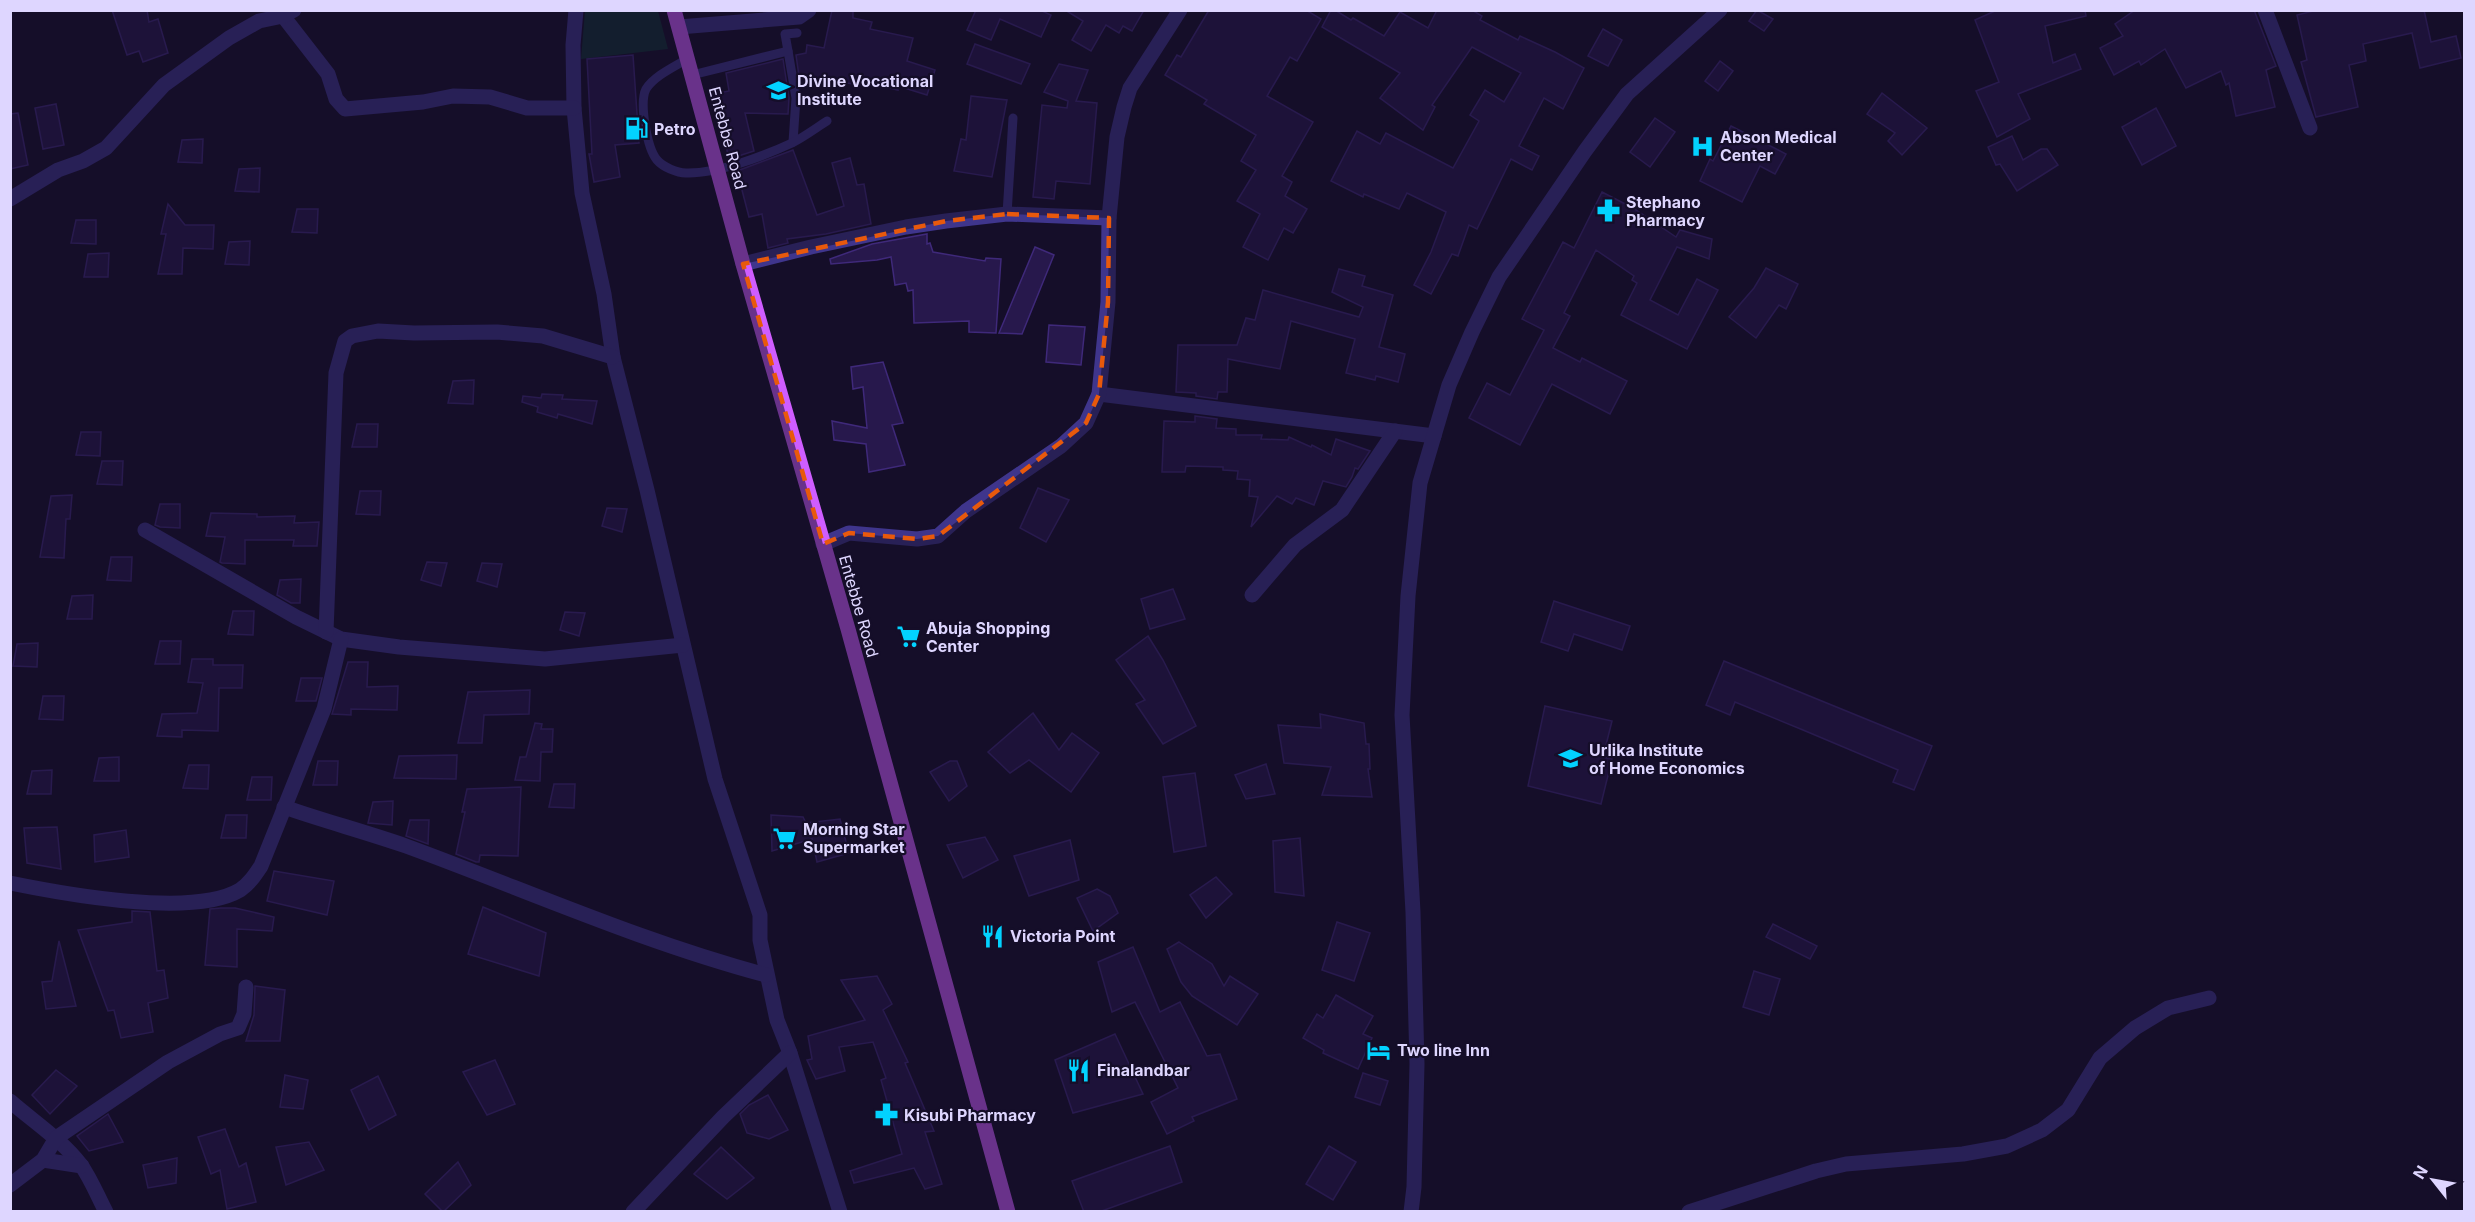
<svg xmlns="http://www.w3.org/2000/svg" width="2475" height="1222" font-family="Inter,sans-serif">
<rect width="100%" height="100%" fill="#150e29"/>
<!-- green -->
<path fill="#103234" d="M585 11H658L668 49 581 59Z"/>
<!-- building -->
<g fill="#27184c" stroke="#3f297a" stroke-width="1.5">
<path d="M112 10H147L149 22 158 19 168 53 143 62 139 51 127 55Z"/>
<path d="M832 10H853V18L872 22 870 29 913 38 907 61 935 70 927 95 898 86V90L867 83V86L799 76 796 55 806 53 807 45 824 48Z"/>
<path d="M976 10H1040L1051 15 1041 37 1000 19 991 40 967 30Z"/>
<path d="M1065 10H1144L1132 31 1123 26 1119 33 1106 25 1091 51 1072 40 1083 21Z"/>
<path d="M1209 10H1306L1321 19 1297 61 1290 57 1267 96 1313 122 1282 176 1292 182 1285 196 1307 209 1293 233 1284 228 1268 260 1243 247 1260 214 1237 201 1256 170 1241 161 1256 135 1204 104 1207 100 1165 75 1177 55 1181 57Z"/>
<path d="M1331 10H1335L1351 20 1353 18 1384 36 1400 12 1428 28 1437 10H1472L1482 16 1480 20 1518 40 1520 36 1555 52 1584 68 1563 109 1544 98 1519 146 1539 156 1532 170 1511 159 1477 229 1469 225 1458 256 1452 254 1431 294 1414 285 1431 252 1446 212 1407 193 1399 209 1364 194 1363 197 1331 181 1357 131 1380 144 1386 133 1453 168 1479 121 1470 115 1485 90 1504 102 1521 73 1472 47 1432 105 1435 107 1423 130 1380 98 1400 73 1322 27Z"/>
<path d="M1757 10 1773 19 1764 31 1749 21Z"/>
<path d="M1997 10H2085L2086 16 2045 26 2053 63 2075 54 2081 69 2018 94 2030 119 1997 137 1976 91 1999 82 1975 20Z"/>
<path d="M2135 10H2254L2276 66 2266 70 2275 107 2236 116 2229 83 2226 85 2221 71 2186 88 2165 49 2141 65 2139 61 2114 75 2100 48 2123 36 2115 24Z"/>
<path d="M2317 10H2424L2431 42 2456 36 2461 58 2420 68 2412 33 2363 44 2366 61 2349 65 2358 107 2316 117 2301 62 2307 60 2297 15Z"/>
<path d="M1603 29 1622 40 1608 66 1588 56Z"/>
<path d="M975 44 1030 64 1021 84 967 64Z"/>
<path d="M633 55 639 143 615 145 620 177 594 182 589 154H592L587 59Z"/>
<path d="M783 59 789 98 788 114 745 113 754 151 729 159 714 94 729 91 726 73Z"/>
<path d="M1720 61 1733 71 1718 91 1705 81Z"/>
<path d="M1059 64 1088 70 1076 101 1097 103 1090 184 1056 181 1054 199 1033 197 1042 105 1067 108 1068 101 1044 92Z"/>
<path d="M1882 93 1927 128 1902 155 1888 141 1895 133 1867 114Z"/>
<path d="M971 96 1007 100 992 177 954 171 961 139 966 140Z"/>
<path d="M56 104 64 145 43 149 35 108Z"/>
<path d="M2156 108 2176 146 2142 165 2122 127Z"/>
<path d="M18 113 28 165 10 169V114Z"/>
<path d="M1655 118 1675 132 1650 167 1630 152Z"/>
<path d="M1731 126 1786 154 1775 174 1760 166 1742 202 1700 181 1710 159 1713 161Z"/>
<path d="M2012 136 2023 160 2041 149H2047L2058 165 2017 191 2000 164 1996 165 1988 147Z"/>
<path d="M203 139 202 163 178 162 182 140Z"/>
<path d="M793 150 817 215 844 206 832 163 850 158 857 185 864 184 871 224 826 234 787 239 788 243 768 248 762 214 749 217 737 171Z"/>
<path d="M260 168 259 192 235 191 239 169Z"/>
<path d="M1602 192 1633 208 1676 237 1680 230 1712 239 1709 259 1677 247 1650 300 1678 315 1697 279 1718 290 1687 349 1621 315 1637 283 1632 280 1634 276 1596 250 1564 313 1570 316 1553 348 1580 362 1582 358 1627 381 1610 414 1552 384 1520 445 1469 418 1487 383 1510 395 1544 330 1522 319 1563 242 1574 248Z"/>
<path d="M168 204 185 225H214L213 249 183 248 182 274H158L166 234H161Z"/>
<path d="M297 209H318L317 233 292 232Z"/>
<path d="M76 220H96V244L71 243Z"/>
<path d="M927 234V244L930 243 933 252 985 261 986 258 1001 259 996 333 969 332V321L914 323 913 290 908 291 906 283 895 285 891 257 877 260 831 264 830 259 872 244Z"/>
<path d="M250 241 249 265 225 264 229 242Z"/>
<path d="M1035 247 1054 255 1022 334 999 333Z"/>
<path d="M109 253 108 277H84L88 254Z"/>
<path d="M1766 268 1798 284 1786 309 1779 305 1756 338 1729 317 1754 288Z"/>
<path d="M1339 269 1365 276 1362 286 1393 295 1379 347 1405 354 1398 382 1376 376 1375 380 1346 373 1355 339 1291 321 1280 369 1228 359 1227 392H1218L1217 399 1196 396V393L1176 392 1178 345H1237L1246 318 1255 320 1263 290 1359 317 1363 307 1332 292Z"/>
<path d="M1049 325 1085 327 1081 365 1046 362Z"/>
<path d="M883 362 903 423 892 425 905 465 869 472 866 444 834 440 832 421 867 428 863 387 853 389 851 367Z"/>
<path d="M474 380 473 404 448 403 453 381Z"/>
<path d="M542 394 563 395 562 399 597 401 592 424 558 414 557 418 537 412 538 407 522 402 523 396 541 398Z"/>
<path d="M1195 416 1217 419 1216 428 1236 429V435H1262L1261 439 1288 440 1289 437 1311 447 1312 445 1331 455 1336 439 1370 451 1358 469 1355 468 1352 477 1346 487 1323 481 1314 505 1296 498 1292 504 1277 496 1251 527 1258 497 1249 496 1250 480 1237 479 1238 471 1223 470V467L1186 466 1185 472H1162L1164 421 1195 422Z"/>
<path d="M357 424H378L377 447H352Z"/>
<path d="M81 432H101L100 456 76 455Z"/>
<path d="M102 461H123L122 485 97 484Z"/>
<path d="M1038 488 1069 500 1046 542 1020 528Z"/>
<path d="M360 491H381L380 515 356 514Z"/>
<path d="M72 495 70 519H66L64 558 40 557 51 496Z"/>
<path d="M160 504H180V528L160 527 155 525Z"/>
<path d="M607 508 627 509 622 532 602 526Z"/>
<path d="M211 513 257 514V517L295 516 294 523 319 522 317 546H293L294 540H245V564L222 563 220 562 225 537 206 536Z"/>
<path d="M111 557H132L131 581 107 580Z"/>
<path d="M427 562 447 563 441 586 421 580Z"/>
<path d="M482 563 502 564 497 587 477 581Z"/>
<path d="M301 579 300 603H291L277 595 280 580Z"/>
<path d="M1173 589 1185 619 1150 629 1141 599Z"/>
<path d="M93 595 92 619H67L72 596Z"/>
<path d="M1554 601 1630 626 1622 650 1574 634 1568 651 1541 642Z"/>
<path d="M233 611H254L253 635 228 634Z"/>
<path d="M565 612 585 613 579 636 560 630Z"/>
<path d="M1148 636 1163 660 1196 726 1163 744 1136 704 1145 700 1116 660Z"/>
<path d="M160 641H181L180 664H155Z"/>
<path d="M38 643 37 667 13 666 17 644Z"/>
<path d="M192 659H213V665H243L242 688H219L218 731 182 730V737L157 736 162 714 197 713 203 683 188 682Z"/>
<path d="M1724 661 1932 746 1914 790 1893 782 1898 770 1803 730 1735 702 1730 715 1706 705Z"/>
<path d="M348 662H368L367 687 398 686 397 710 351 709V715L332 714Z"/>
<path d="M301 678H322L316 701H296Z"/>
<path d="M530 690 529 714 484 715 482 743H458L468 692Z"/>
<path d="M43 696H64L63 720 39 719Z"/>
<path d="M1545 706 1612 721 1603 757 1612 759 1601 804 1528 786Z"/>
<path d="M1033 713 1059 750 1072 733 1099 753 1071 792 1029 760 1010 773 988 752Z"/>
<path d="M1320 714 1364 723 1366 744H1369L1370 769H1368L1372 797 1322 795 1331 767 1284 763 1278 725 1321 728Z"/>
<path d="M535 723 542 724 541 729H553L552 752H541L540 781 515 780 520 757H526Z"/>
<path d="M457 755 456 779 394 778 399 756Z"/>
<path d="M119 757V781H94L99 758Z"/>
<path d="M318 761H338L337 785H313Z"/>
<path d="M950 761H957L967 786 949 801 930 772Z"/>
<path d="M1266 764 1275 794 1246 799 1235 775Z"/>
<path d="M189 765H209L208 789 183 788Z"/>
<path d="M52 770 51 794H27L32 771Z"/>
<path d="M1195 773 1206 846 1174 852 1163 777Z"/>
<path d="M252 777H272L271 800H247Z"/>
<path d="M554 784H575L574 808 549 807Z"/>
<path d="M521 787 518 856 480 855 479 862H476L456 854 465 812H462L467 789Z"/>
<path d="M393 801 392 825 368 823 373 802Z"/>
<path d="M226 815H247L246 838H221Z"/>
<path d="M771 815 803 817 806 823 840 819 849 853 817 862 812 839 772 851Z"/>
<path d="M410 820H429L428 844 406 836Z"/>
<path d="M57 827 61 869 27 863 24 828Z"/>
<path d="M126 830 129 857 95 862 94 835Z"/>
<path d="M985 837 998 860 963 878 947 845Z"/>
<path d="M1300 838 1304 896 1275 892 1273 841Z"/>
<path d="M1070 840 1079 880 1029 896 1014 856Z"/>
<path d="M274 871 334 881 327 915 267 901Z"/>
<path d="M1216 877 1232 894 1206 918 1190 895Z"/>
<path d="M1097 889 1110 896 1118 913 1093 931 1077 898Z"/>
<path d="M483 907 546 933 539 976 468 954Z"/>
<path d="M221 908H235L274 917 272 931 237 929V967L205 965 210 909Z"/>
<path d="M132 911 150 912 157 971 164 970 168 998 148 1003 153 1032 121 1038 114 1010 108 1011 78 930 132 922Z"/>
<path d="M1337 922 1370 933 1354 981 1322 970Z"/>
<path d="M1773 924 1817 946 1810 959 1766 937Z"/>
<path d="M59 941 76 1006 46 1009 42 982 52 981Z"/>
<path d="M1179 942 1212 964 1224 986 1230 976 1258 994 1237 1025 1192 996 1181 982 1167 949Z"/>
<path d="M1133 947 1160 1012 1180 1002 1207 1056 1220 1054 1237 1099 1192 1117 1194 1121 1167 1134 1151 1102 1178 1088 1135 1002 1112 1012 1098 962Z"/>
<path d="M1754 971 1780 979 1769 1015 1743 1007Z"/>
<path d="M877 976 892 1004 883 1010 908 1062 905 1063 934 1131 925 1132 942 1184 925 1189 914 1168 854 1183 850 1171 902 1154 881 1080 886 1078 873 1042 839 1047 845 1071 816 1079 807 1060 812 1059 808 1036 865 1020 841 980Z"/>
<path d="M255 986 285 990 280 1041H246L254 1015Z"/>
<path d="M1336 995 1373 1016 1363 1034 1372 1038 1358 1069 1323 1053 1324 1050 1303 1038 1317 1014 1323 1018Z"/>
<path d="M1115 1034 1143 1094 1073 1113 1055 1060Z"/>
<path d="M495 1060 515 1104 487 1115 463 1072Z"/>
<path d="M56 1070 77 1086 50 1114 32 1095Z"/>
<path d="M1363 1073 1388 1081 1380 1105 1355 1097Z"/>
<path d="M285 1075 308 1080 303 1109 280 1107Z"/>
<path d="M378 1076 396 1115 369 1130 351 1090Z"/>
<path d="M768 1095 788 1130 769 1139 747 1133 740 1114 749 1105Z"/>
<path d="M108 1114 123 1142 89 1151 77 1136Z"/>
<path d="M225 1129 239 1167 246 1163 256 1202 227 1209 220 1170 211 1174 198 1137Z"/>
<path d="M309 1142 324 1170 286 1185 276 1147Z"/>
<path d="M1170 1146 1182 1182 1099 1212H1084L1072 1181Z"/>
<path d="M1329 1146 1356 1162 1333 1200 1306 1184Z"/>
<path d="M721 1147 754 1178 727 1199 694 1174Z"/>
<path d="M177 1158 176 1183 148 1188 143 1165Z"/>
<path d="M458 1162 471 1185 443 1212 425 1194Z"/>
</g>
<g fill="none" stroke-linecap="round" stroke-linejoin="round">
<!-- service -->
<g stroke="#3f358c" stroke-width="9">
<path d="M788 51 796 98 793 142"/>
<path d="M687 59C674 67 654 76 646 89 639 103 647 148 657 160 663 167 677 173 686 173 717 174 764 156 792 143 804 137 816 128 827 121"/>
<path d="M692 75 788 51 785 34 797 33"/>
<path d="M1007 214 1013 118"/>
</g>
<!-- minor -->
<g stroke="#3f358c" stroke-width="15">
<path d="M576 10 573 45 574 108 582 193 604 294 613 357 647 490 715 779 760 915V940L777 1020 790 1053 840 1212"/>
<path d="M2265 10 2310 128"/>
<path d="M283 16 328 74 336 99 345 109 423 102 453 96 490 97 527 108H574"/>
<path d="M679 27 799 17 809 10"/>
<path d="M10 199 58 170 83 161 106 148 164 85 229 38 259 21 283 16 294 10"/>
<path d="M743 264 811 247 906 227 946 221 1007 214 1109 218"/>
<path d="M1099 394 1434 436"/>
<path d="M145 530 296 617 341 639 399 647 545 659 683 645"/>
<path d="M823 544 849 533 917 539 938 536 966 511 1061 446 1086 423 1099 394 1108 302 1109 218 1117 137 1124 107 1130 88 1180 10"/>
<path d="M1252 595 1295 545 1342 510 1395 431"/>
<path d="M326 632 336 373 345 341 352 336 378 331 414 333 497 332 543 336 613 357"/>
<path d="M284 807C324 821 366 832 406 846 526 890 642 942 766 975"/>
<path d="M10 883C64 894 193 918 240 890 250 883 255 875 261 866L324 709 341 639"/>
<path d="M10 1101C34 1122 62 1140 81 1165 91 1179 98 1197 106 1212"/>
<path d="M43 1160 82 1166"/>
<path d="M10 1185 43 1160 56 1138 168 1062 220 1034 238 1028 244 1014 246 987"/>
<path d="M633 1212 723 1117 790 1053"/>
<path d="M1689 1212 1816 1171 1846 1164 1963 1154 2007 1146 2042 1130 2068 1110 2100 1058 2135 1028 2168 1008 2209 998"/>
</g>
<!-- tertiary -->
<path stroke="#3f358c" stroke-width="15" d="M1411 1212 1414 1187 1417 1064 1413 912 1402 715 1408 596 1420 483 1449 385 1472 332 1499 277 1585 151 1627 94 1720 10"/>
<!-- primary -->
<path stroke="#cf5dff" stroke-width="15" d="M674 10 743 264 848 629 1008 1212"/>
</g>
<!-- marked area -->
<path d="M0 0H2475V1222H0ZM1007 214 1109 218 1108 302 1099 394 1086 423 938 536 917 539 849 533 823 544 743 264 946 221Z" fill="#150e29" fill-opacity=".55" fill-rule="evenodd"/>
<path fill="none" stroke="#e8590c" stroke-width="4.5" stroke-dasharray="12 8" stroke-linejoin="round" d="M1007 214 1109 218 1108 302 1099 394 1086 423 938 536 917 539 849 533 823 544 743 264 946 221Z"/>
<!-- icons -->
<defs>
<symbol id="school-bare" viewBox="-9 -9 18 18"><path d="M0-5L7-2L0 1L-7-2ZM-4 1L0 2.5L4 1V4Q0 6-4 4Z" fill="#02d2ff" stroke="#150e29" stroke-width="2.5" paint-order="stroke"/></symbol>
<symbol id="fuel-bare" viewBox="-9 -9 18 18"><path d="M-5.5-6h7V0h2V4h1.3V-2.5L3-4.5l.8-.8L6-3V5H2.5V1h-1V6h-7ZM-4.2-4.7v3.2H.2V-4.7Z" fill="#02d2ff" stroke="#150e29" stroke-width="2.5" paint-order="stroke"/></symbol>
<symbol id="hospital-bare" viewBox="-9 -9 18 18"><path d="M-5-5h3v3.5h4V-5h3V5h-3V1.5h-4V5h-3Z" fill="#02d2ff" stroke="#150e29" stroke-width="2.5" paint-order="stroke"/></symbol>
<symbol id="pharmacy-bare" viewBox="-9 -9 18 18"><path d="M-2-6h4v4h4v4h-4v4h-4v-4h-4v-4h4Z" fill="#02d2ff" stroke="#150e29" stroke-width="2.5" paint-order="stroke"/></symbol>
<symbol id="supermarket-bare" viewBox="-9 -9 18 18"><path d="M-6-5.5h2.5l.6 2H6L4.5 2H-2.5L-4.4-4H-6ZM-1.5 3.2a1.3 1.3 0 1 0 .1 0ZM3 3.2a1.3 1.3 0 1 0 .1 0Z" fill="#02d2ff" stroke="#150e29" stroke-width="2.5" paint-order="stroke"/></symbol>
<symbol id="restaurant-bare" viewBox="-9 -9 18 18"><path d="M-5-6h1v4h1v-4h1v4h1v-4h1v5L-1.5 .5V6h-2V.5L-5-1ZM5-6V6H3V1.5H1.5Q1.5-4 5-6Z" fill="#02d2ff" stroke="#150e29" stroke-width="2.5" paint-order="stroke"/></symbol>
<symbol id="hotel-bare" viewBox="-9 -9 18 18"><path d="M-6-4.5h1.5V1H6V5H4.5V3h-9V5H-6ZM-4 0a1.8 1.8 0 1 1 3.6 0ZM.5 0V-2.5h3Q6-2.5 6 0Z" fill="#02d2ff" stroke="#150e29" stroke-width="2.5" paint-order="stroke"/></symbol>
</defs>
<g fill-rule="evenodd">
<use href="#school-bare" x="762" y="74" width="33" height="33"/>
<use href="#fuel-bare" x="620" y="112" width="33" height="33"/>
<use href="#hospital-bare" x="1686" y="130" width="33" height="33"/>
<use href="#pharmacy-bare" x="1592" y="194" width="33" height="33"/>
<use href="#supermarket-bare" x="892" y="620" width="33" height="33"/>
<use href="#school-bare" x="1554" y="742" width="33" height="33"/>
<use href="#supermarket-bare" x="768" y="822" width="33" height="33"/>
<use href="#restaurant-bare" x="976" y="920" width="33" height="33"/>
<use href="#hotel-bare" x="1362" y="1034" width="33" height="33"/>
<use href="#restaurant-bare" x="1062" y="1054" width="33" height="33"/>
<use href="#pharmacy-bare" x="870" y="1098" width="33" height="33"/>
</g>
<g text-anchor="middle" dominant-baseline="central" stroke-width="4.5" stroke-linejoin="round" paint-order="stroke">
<!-- poi labels -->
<g font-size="16" font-weight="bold" fill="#ded6ff" stroke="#150e29" text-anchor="start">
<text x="797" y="81">Divine Vocational<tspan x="797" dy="18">Institute</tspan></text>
<text x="654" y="129">Petro</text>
<text x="1720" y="137">Abson Medical<tspan x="1720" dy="18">Center</tspan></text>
<text x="1626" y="202">Stephano<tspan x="1626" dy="18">Pharmacy</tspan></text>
<text x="926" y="628">Abuja Shopping<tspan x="926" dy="18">Center</tspan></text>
<text x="1589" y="750">Urlika Institute<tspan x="1589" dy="18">of Home Economics</tspan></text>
<text x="803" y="829">Morning Star<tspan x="803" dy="18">Supermarket</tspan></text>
<text x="1010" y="936">Victoria Point</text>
<text x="1397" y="1050">Two line Inn</text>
<text x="1097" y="1070">Finalandbar</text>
<text x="904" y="1115">Kisubi Pharmacy</text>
</g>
<!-- street labels -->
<g font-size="16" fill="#ded6ff" stroke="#150e29">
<text transform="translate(728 138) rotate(75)">Entebbe Road</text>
<text transform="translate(859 606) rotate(74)">Entebbe Road</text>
</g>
</g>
<!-- border -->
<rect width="2475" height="1222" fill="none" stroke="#ded6ff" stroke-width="24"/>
<!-- north arrow -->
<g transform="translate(2433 1180) rotate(301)" stroke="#150e29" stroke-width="4.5" paint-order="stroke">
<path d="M0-4.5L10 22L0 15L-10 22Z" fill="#ded6ff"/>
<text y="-9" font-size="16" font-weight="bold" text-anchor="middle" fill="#ded6ff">N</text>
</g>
</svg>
